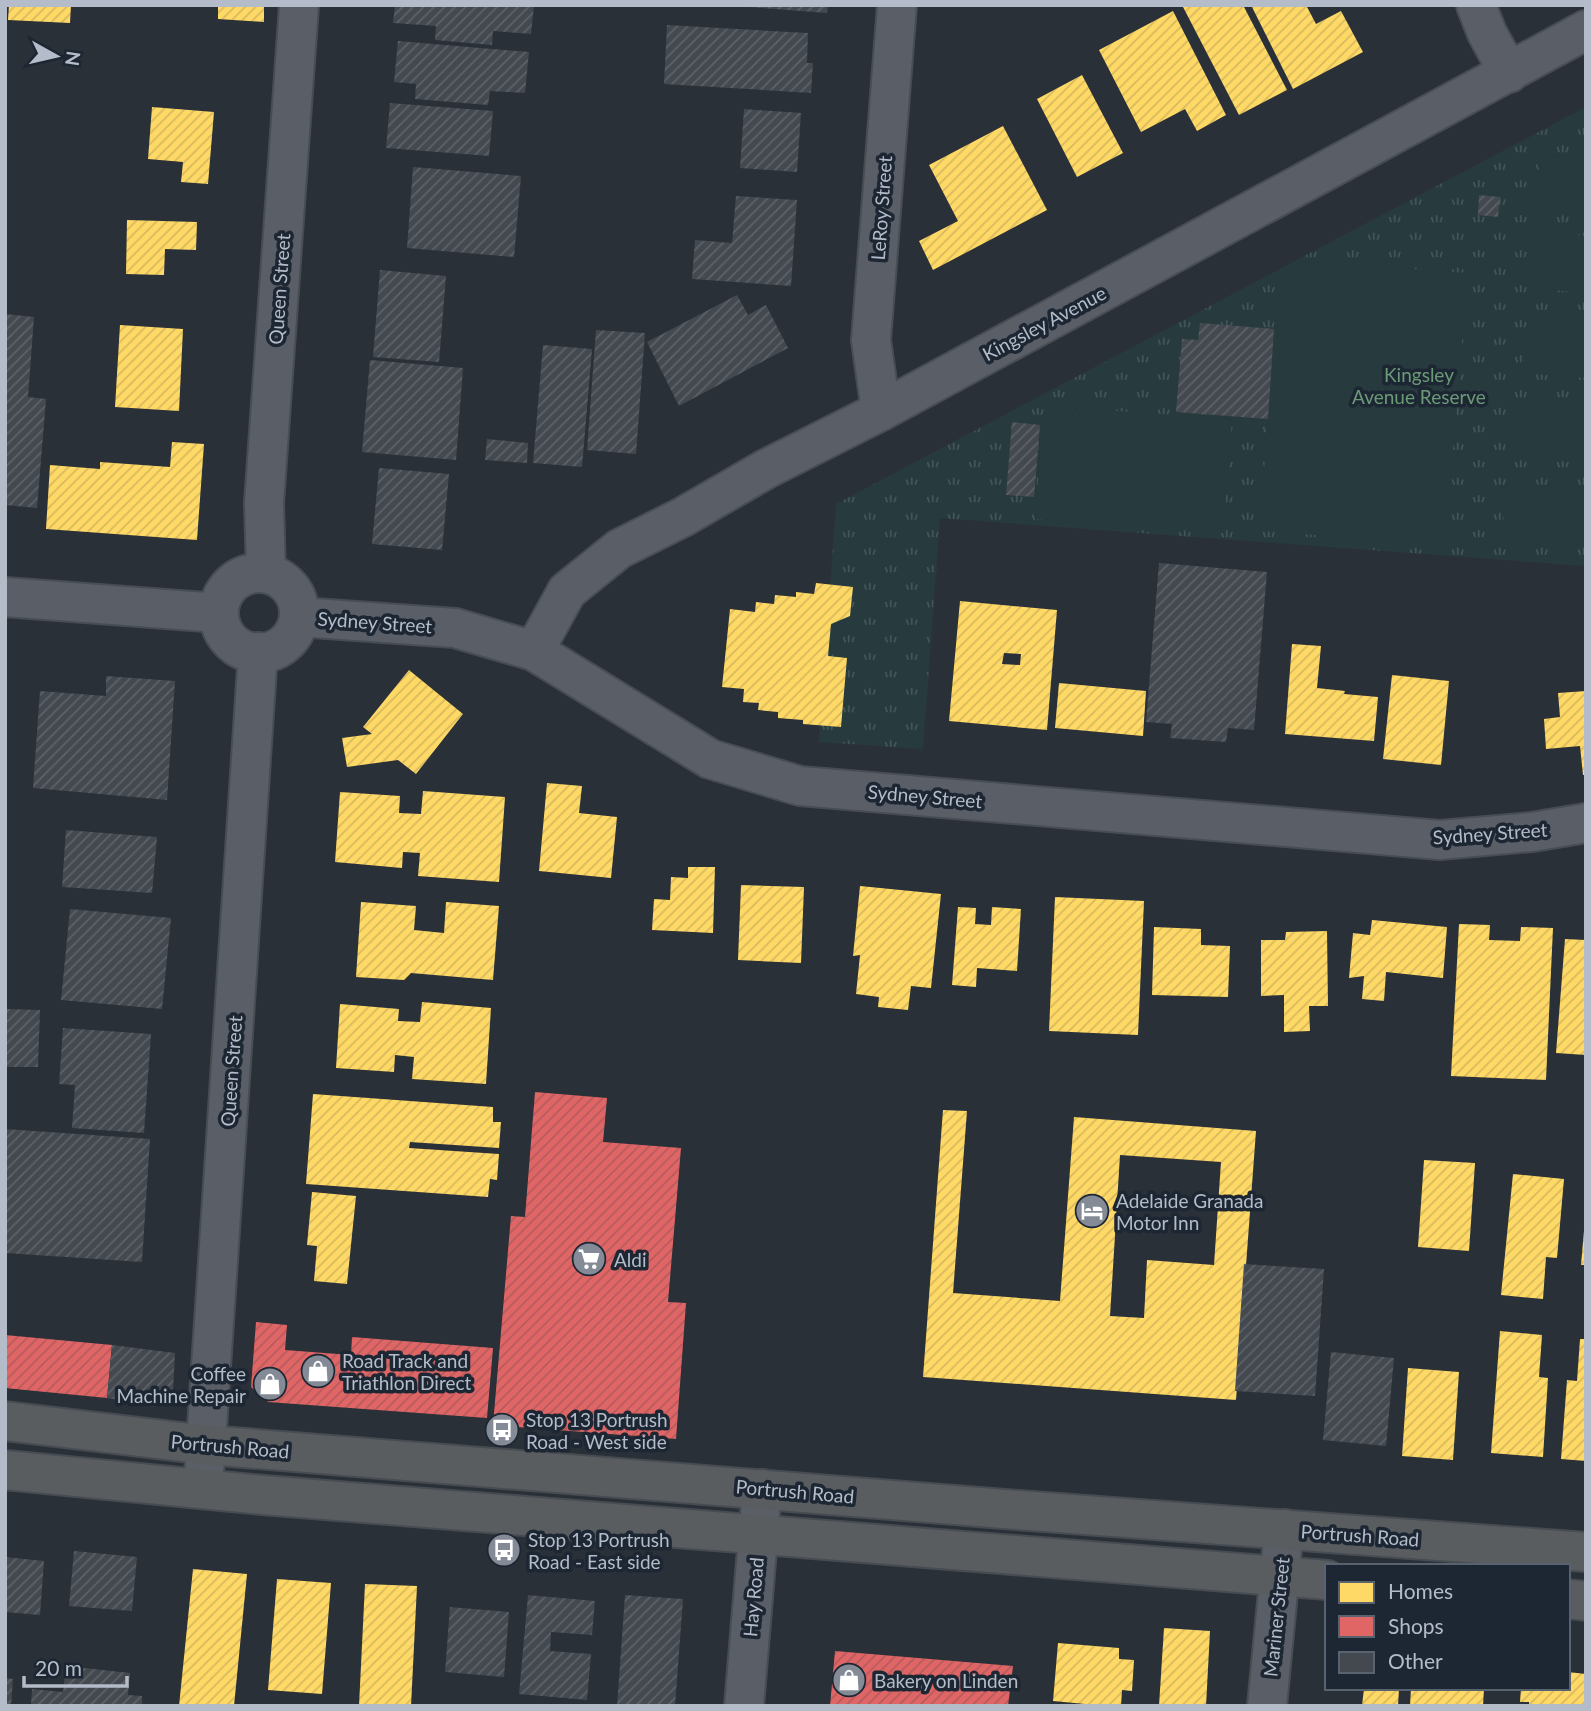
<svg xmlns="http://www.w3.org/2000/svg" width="1591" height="1711" font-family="Lato,sans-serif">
<defs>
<pattern id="grass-tufts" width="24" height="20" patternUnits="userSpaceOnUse" patternTransform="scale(1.75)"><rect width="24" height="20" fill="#273a3e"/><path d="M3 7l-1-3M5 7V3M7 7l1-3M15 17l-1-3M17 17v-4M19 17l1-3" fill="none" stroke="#445559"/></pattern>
<pattern id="homes-hatch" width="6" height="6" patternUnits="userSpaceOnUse" patternTransform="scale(1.75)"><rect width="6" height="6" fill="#ffd966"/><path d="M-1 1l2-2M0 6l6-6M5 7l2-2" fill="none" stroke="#d7b95e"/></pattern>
<pattern id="shops-hatch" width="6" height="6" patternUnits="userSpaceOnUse" patternTransform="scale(1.75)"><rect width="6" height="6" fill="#e06666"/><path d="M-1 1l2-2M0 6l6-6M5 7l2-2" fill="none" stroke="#b65a5c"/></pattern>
<pattern id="building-hatch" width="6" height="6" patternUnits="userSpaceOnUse" patternTransform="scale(1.75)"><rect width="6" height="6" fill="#444950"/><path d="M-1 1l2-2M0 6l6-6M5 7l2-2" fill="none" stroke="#5d6168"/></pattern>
</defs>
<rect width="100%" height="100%" fill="#2a3038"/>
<!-- grass -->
<path fill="url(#grass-tufts)" d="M1586 107V566L940 518 923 749 819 742 836 504Z"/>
<!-- pitch -->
<g fill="#273a3e">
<path d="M1540 154 1586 158V214L1535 210Z"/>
<path d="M1534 232 1586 236V293L1529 288Z"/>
<path d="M1296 261 1468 273 1445 544 1260 531 1278 270Z"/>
<path d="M1528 317 1586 322V378L1523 373Z"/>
<path d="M1512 401 1586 407V463L1507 457Z"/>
<path d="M1044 406 1232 419 1223 533 1035 519Z"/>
<path d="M1506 482 1586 489V545L1502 538Z"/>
</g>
<!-- homes -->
<g fill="url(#homes-hatch)" fill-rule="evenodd">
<path d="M9 5H71L70 23 8 20Z"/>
<path d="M218 5H264V22L218 19Z"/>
<path d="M1182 5H1243L1287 90 1239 115Z"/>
<path d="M1251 5H1306L1316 24 1341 11 1363 52 1293 89Z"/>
<path d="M1173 11 1226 115 1197 131 1185 109 1141 132 1099 50Z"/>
<path d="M1082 75 1123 153 1077 177 1037 99Z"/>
<path d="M152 107 214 112 208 184 181 182 183 162 148 159Z"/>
<path d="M1003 126 1047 210 933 270 919 241 958 221 929 165Z"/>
<path d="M127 220 197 222 196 250 165 249 164 275 126 274Z"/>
<path d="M120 325 183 329 179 411 115 407Z"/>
<path d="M172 442 204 444 197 540 46 529 50 465 100 469V462L170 467Z"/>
<path d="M816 583 853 587 850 616 831 624 828 656 847 658 841 727 803 724V720L778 718V712L758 710 759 703 743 702 744 689 722 687 730 609 755 612 756 602 774 604 775 595 796 597V592L814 594Z"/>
<path d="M960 601 1057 610 1047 730 949 721ZM1004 653 1021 654 1020 665 1002 664Z"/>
<path d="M1292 644 1321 646 1317 688 1345 691 1344 694 1378 697 1374 741 1285 734Z"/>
<path d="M409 670 463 714 416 774 398 760 347 767 342 738 372 734 363 727Z"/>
<path d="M1392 675 1449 681 1441 765 1383 759Z"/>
<path d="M1059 683 1146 691 1143 736 1055 728Z"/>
<path d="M1586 691V775H1583L1580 746 1546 749 1544 719 1560 717 1558 693Z"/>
<path d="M547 783 582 786 579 813 617 817 611 878 539 871Z"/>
<path d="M423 791 505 797 499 882 418 876 420 853 403 852 402 868 335 862 340 792 400 796 399 813 421 814Z"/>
<path d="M688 867H715L713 933 652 930 654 899 670 900 671 877 688 878Z"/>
<path d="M741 885 804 887 801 963 738 960Z"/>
<path d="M860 886 941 894 931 988 911 986 908 1010 878 1007 879 997 856 994 860 955 853 956Z"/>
<path d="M1055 897 1144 901 1138 1035 1049 1031Z"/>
<path d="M361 902 416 906 414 930 444 933 446 902 499 906 493 980 411 973 404 980 356 977Z"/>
<path d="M958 907 976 908 975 924 991 925 992 907 1021 909 1017 971 977 968 976 987 952 985Z"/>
<path d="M1372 920 1447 927 1443 978 1386 972 1384 1001 1362 999 1364 976 1349 978 1353 933 1370 935Z"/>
<path d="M1459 924 1490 925 1489 940 1520 941 1521 927 1553 928 1546 1080 1451 1076Z"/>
<path d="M1154 927 1201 929V945L1230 946 1228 997 1152 995Z"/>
<path d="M1327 931 1328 1006H1309L1310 1031 1284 1032V995L1261 996V940H1285L1286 932Z"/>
<path d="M1565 939 1586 940V1055L1556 1053Z"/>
<path d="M422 1002 491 1008 486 1084 412 1079 414 1057 395 1055 394 1072 336 1068 340 1004 399 1009 398 1021 420 1022Z"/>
<path d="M313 1094 493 1107V1122H501L499 1148 410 1142 409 1148 499 1154 497 1180 490 1179 488 1197 306 1184Z"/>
<path d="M943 1110 967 1111 953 1293 1060 1301 1074 1117 1256 1131 1236 1400 923 1377ZM1120 1155 1221 1162 1214 1265 1147 1260 1144 1318 1110 1316Z"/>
<path d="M1424 1160 1475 1163 1469 1251 1418 1247Z"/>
<path d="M1513 1174 1564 1179 1557 1258 1546 1257 1543 1299 1501 1295Z"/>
<path d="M312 1192 356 1196 347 1284 314 1281 317 1246 307 1245Z"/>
<path d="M1584 1231H1586V1265H1581Z"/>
<path d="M1500 1331 1542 1335 1539 1377 1548 1378 1543 1457 1491 1453Z"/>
<path d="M1580 1339H1586V1461L1561 1459 1567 1380 1577 1381Z"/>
<path d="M1408 1368 1459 1372 1453 1460 1402 1456Z"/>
<path d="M193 1569 247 1574 234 1706H179Z"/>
<path d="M277 1579 331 1583 322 1694 268 1690Z"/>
<path d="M365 1584 417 1586 411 1706H359Z"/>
<path d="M1164 1628 1210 1631 1206 1706H1159Z"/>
<path d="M1058 1643 1119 1648V1659L1134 1660 1132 1691 1122 1690 1121 1706H1085V1704L1053 1701Z"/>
<path d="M1568 1672 1586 1674V1706H1529V1702H1520L1521 1688H1568Z"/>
<path d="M1364 1688H1399L1398 1706H1362Z"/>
<path d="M1411 1688H1484L1483 1706H1410Z"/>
</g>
<!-- shops -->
<g fill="url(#shops-hatch)">
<path d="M535 1092 607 1098 603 1142 681 1148 668 1302 686 1303 676 1439 493 1425 511 1216 525 1217Z"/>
<path d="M256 1322 287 1325 285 1350 351 1355 352 1337 493 1348 487 1418 268 1402 251 1387Z"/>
<path d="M5 1335 112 1345 107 1398 5 1388Z"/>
<path d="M835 1651 1013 1666 1008 1706H830Z"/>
</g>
<!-- building -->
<g fill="url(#building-hatch)">
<path d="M395 5H534L531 34 493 31 492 45 435 40 436 26 393 23Z"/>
<path d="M750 5H828L827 13 750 7Z"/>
<path d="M667 25 808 33 807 63H813L811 93 664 84Z"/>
<path d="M398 41 529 52 525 93 490 91 488 105 415 99 416 84 394 82Z"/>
<path d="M390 103 493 111 489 156 386 148Z"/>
<path d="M744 109 801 113 797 172 740 168Z"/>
<path d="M413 167 521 176 514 257 407 248Z"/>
<path d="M1479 195 1500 197 1498 217 1478 215Z"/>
<path d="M736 196 797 200 791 286 692 279 695 240 732 243Z"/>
<path d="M380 270 446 276 439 362 373 357Z"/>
<path d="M737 295 748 315 766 305 788 348 679 406 647 342Z"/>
<path d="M5 314 34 317 28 397 46 399 37 508 5 505Z"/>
<path d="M1200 323 1274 329 1268 419 1176 412 1182 339 1198 340Z"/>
<path d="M596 330 645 333 636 454 587 450Z"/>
<path d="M543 345 592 349 582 467 533 463Z"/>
<path d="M370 360 463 368 456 460 362 452Z"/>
<path d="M1012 422 1040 425 1034 497 1006 495Z"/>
<path d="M487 439 528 443 527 463 485 460Z"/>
<path d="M379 468 449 474 442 550 372 544Z"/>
<path d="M1159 563 1267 572 1254 730 1228 728 1226 742 1170 738 1172 724 1146 722Z"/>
<path d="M106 676 175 681 167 800 33 788 40 691 106 696Z"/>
<path d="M66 830 157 837 152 893 62 887Z"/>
<path d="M70 909 171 918 162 1009 61 1000Z"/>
<path d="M5 1009 40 1010 38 1067H5Z"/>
<path d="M63 1028 151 1034 144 1133 72 1128 75 1085 59 1084Z"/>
<path d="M5 1129 150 1139 142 1262 5 1253Z"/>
<path d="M1244 1264 1324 1269 1315 1396 1235 1391Z"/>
<path d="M112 1345 175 1353 173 1391 155 1407 107 1398Z"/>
<path d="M1331 1352 1394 1358 1386 1446 1323 1440Z"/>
<path d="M74 1551 137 1557 132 1611 69 1606Z"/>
<path d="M5 1557 44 1561 40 1615 5 1612Z"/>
<path d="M528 1595 595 1601 592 1635 551 1632 550 1651 591 1654 587 1700 519 1694Z"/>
<path d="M625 1595 683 1599 675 1706H617Z"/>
<path d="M450 1607 509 1612 504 1677 445 1672Z"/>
<path d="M66 1666 130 1673 128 1695 142 1696V1706H31L32 1689 63 1692Z"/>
<path d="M5 1678 13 1679 11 1706H5Z"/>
</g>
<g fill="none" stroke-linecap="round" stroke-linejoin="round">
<defs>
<g id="minor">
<path d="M1476 5 1487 33 1509 73"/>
<path d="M881 411 871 340 897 5"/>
<circle cx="259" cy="613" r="40"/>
<path d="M266 573 264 503 299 5"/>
<path d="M5 597 219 613"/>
<path d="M299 617 455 628 534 651 710 759 800 786 1440 840 1532 832 1586 823"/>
<path d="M534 651 567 591 619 549 683 517 766 469 881 411 1586 30"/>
<path d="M203 1489 258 652"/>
<path d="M744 1706 762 1489"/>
<path d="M1267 1706 1284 1529"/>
</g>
<g id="highway">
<path d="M5 1421 207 1445 1004 1509 1586 1552"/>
<path d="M5 1470 263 1495 1327 1580"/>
<path d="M1568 1599 1586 1601"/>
</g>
</defs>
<!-- minor casing -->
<use href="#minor" stroke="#484c53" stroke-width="42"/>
<!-- highway casing -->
<use href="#highway" stroke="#474c53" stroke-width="42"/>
<!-- minor -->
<use href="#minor" stroke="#5a5e66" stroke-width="38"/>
<!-- highway -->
<use href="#highway" stroke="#5a5d60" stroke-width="38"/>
</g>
<!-- icons -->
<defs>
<symbol id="hotel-disc" viewBox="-11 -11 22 22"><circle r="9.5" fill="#848b96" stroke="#1d2633"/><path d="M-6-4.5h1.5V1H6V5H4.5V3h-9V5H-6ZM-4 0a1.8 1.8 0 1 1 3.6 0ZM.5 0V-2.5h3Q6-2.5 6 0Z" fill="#fff"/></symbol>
<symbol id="supermarket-disc" viewBox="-11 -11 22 22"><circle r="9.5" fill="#848b96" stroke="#1d2633"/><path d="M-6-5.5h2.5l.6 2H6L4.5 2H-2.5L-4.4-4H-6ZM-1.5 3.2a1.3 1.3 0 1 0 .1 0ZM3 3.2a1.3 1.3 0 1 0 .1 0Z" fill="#fff"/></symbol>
<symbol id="shop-disc" viewBox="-11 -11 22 22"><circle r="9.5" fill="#848b96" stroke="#1d2633"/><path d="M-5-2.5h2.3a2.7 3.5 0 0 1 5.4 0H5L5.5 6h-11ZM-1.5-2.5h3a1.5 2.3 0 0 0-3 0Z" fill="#fff"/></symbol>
<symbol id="bus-disc" viewBox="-11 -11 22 22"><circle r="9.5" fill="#848b96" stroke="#1d2633"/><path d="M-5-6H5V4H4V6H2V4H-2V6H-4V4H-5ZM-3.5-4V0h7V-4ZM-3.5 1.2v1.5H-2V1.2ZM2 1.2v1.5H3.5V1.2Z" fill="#fff"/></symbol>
</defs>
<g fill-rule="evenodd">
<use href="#hotel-disc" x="1073" y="1192" width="38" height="38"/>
<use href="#supermarket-disc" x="570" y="1240" width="38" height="38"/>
<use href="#shop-disc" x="299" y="1352" width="38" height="38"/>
<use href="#shop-disc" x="251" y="1365" width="38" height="38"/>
<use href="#bus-disc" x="483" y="1411" width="38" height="38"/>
<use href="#bus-disc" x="485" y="1531" width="38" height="38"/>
<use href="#shop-disc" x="830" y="1661" width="38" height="38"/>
</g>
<g text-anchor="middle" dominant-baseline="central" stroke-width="7" stroke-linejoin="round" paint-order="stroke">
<!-- street labels -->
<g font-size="19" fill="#b4bcc9" stroke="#1d2633">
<text transform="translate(881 208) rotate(-86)">LeRoy Street</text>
<text transform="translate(279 289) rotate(-86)">Queen Street</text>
<text transform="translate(1044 323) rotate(-28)">Kingsley Avenue</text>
<text transform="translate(375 622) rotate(4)">Sydney Street</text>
<text transform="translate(925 796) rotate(5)">Sydney Street</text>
<text transform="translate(1490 833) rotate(-4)">Sydney Street</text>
<text transform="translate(231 1071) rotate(-86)">Queen Street</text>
<text transform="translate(230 1446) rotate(5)">Portrush Road</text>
<text transform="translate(795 1491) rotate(5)">Portrush Road</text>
<text transform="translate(1360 1535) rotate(4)">Portrush Road</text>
<text transform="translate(753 1597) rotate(-85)">Hay Road</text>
<text transform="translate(1276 1617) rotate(-84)">Mariner Street</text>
</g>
<!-- park labels -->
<g font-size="19" fill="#6b9a76" stroke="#1d2633">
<text x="1419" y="374">Kingsley<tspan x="1419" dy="22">Avenue Reserve</tspan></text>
</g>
<!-- poi labels -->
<g font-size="19" fill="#b4bcc9" stroke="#1d2633" text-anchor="start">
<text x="1116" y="1200">Adelaide Granada<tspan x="1116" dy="22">Motor Inn</tspan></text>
<text x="614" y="1259">Aldi</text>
<text x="342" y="1360">Road Track and<tspan x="342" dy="22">Triathlon Direct</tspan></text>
<text x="246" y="1373" text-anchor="end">Coffee<tspan x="246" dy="22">Machine Repair</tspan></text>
<text x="526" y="1419">Stop 13 Portrush<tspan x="526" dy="22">Road - West side</tspan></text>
<text x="528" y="1539">Stop 13 Portrush<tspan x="528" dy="22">Road - East side</tspan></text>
<text x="874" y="1680">Bakery on Linden</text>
</g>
</g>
<!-- border -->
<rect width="1591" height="1711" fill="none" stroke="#b4bcc9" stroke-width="14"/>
<!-- legend -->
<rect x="1325" y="1564" width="245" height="126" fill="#1d2633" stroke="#59626f" stroke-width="2"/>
<rect x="1339" y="1582" width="35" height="21" fill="#ffd966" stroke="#59626f" stroke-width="2"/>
<text x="1388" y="1599" font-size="21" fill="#b4bcc9">Homes</text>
<rect x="1339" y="1616" width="35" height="21" fill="#e06666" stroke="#59626f" stroke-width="2"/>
<text x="1388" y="1634" font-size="21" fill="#b4bcc9">Shops</text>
<rect x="1339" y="1652" width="35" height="21" fill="#444950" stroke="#59626f" stroke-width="2"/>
<text x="1388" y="1669" font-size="21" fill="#b4bcc9">Other</text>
<!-- north arrow -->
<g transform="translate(56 56) rotate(98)" stroke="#1d2633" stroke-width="5" paint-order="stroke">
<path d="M0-5L12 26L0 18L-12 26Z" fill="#b4bcc9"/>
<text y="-10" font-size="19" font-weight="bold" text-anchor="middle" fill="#b4bcc9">N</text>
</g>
<!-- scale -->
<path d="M24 1676v10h103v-10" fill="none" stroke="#b4bcc9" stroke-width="3.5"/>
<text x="35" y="1676" font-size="21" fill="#b4bcc9" stroke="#1d2633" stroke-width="5" paint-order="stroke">20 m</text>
</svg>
